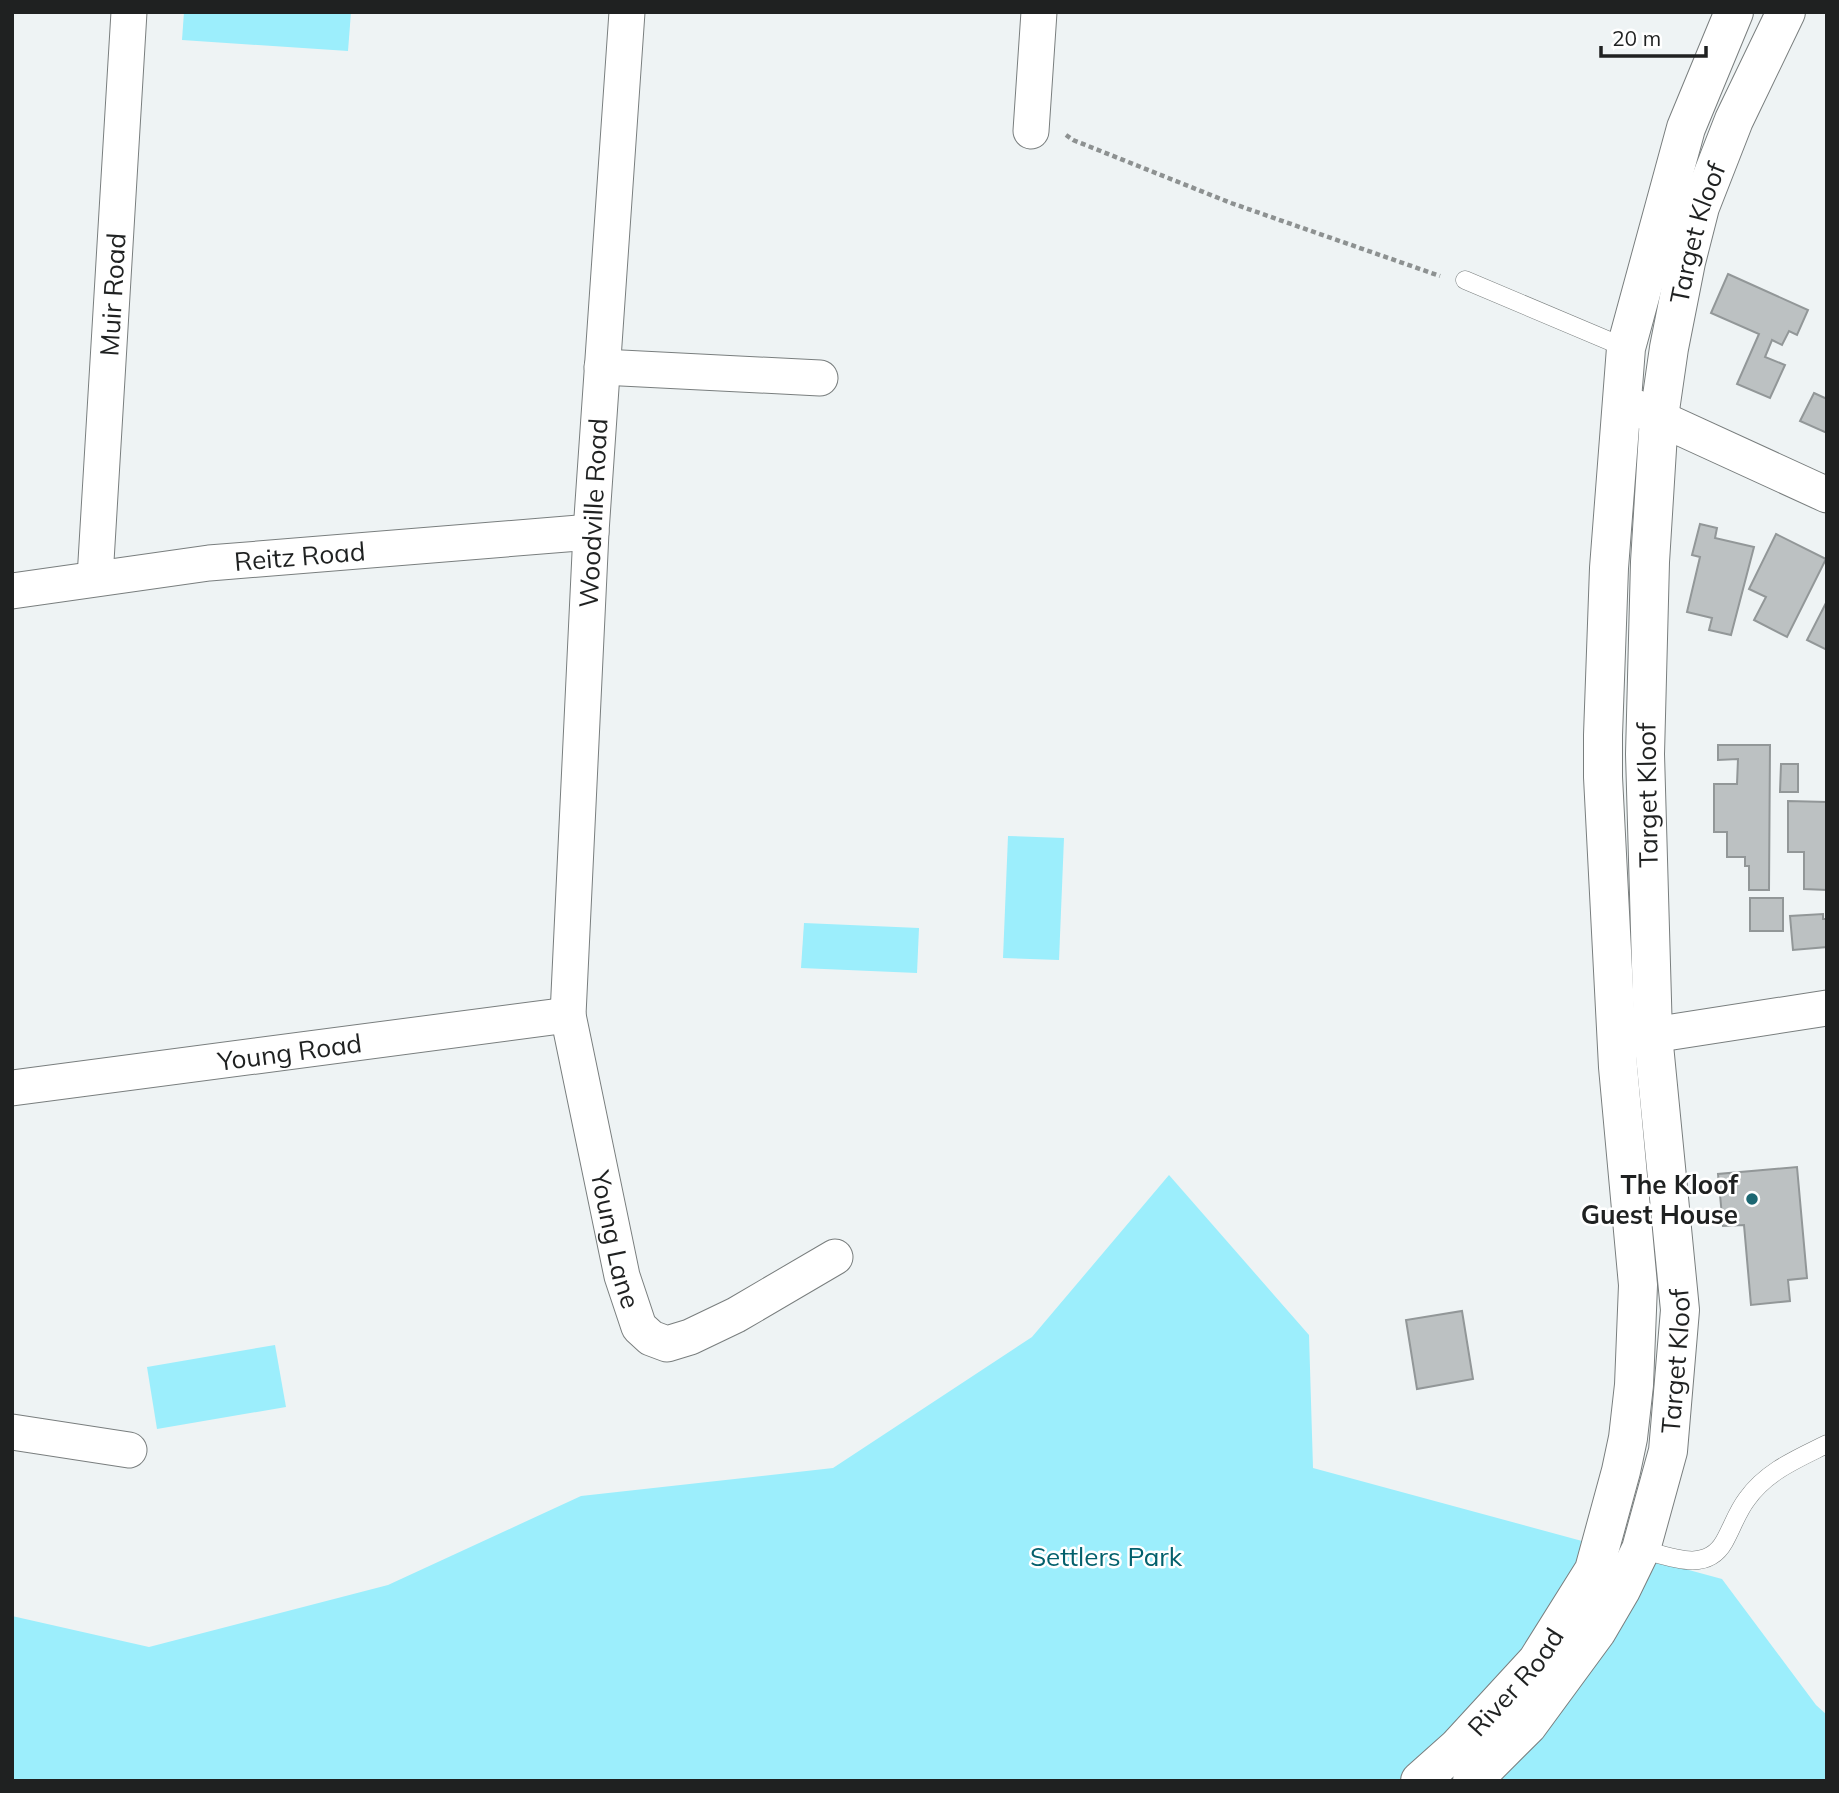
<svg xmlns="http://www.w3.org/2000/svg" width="1839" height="1793" font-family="Mulish,sans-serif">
<rect width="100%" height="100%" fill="#eef3f4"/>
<!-- green -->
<g fill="#9ceefc">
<path d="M184 12H351L348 51 182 40Z"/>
<path d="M1008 836 1064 838 1059 960 1003 958Z"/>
<path d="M804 923 919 928 917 973 801 968Z"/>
<path d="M1169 1175 1309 1335 1313 1468 1722 1579 1816 1705 1827 1715V1781H12V1616L149 1647 388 1585 581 1496 833 1468 1032 1337Z"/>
<path d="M275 1345 286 1407 157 1429 147 1367Z"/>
</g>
<!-- building -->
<g fill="#bcc1c2" stroke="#929798" stroke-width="2">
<path d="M1728 274 1808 310 1797 335 1789 331 1782 345 1772 340 1765 357 1785 365 1770 398 1737 384 1759 334 1711 313Z"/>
<path d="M1814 393 1827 399V433L1800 421Z"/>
<path d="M1700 524 1717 528 1715 538 1754 547 1731 635 1709 630 1712 618 1687 612 1700 557 1692 555Z"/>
<path d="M1776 534 1826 559 1787 637 1754 620 1766 597 1749 589Z"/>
<path d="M1827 601V650L1807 640Z"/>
<path d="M1718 745H1770L1769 890H1749V866H1745V857H1727V832H1714V784H1737L1738 759 1718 760Z"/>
<path d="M1781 764H1798V792H1780Z"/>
<path d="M1788 801 1827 802V890L1804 889V852H1788Z"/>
<rect x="1750" y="898" width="33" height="33"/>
<path d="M1823 914V919H1827V947L1793 950 1790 916Z"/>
<path d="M1797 1167 1807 1278 1788 1280 1790 1301 1751 1305 1744 1225 1723 1226 1718 1174Z"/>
<path d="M1462 1311 1473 1379 1417 1389 1406 1320Z"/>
</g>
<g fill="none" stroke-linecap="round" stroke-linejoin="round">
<defs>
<g id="lane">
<path d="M1465 280 1626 348"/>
<path d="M1641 1549C1668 1556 1706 1574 1724 1542 1732 1528 1737 1512 1747 1499 1767 1471 1797 1459 1827 1444"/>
</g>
<g id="street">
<path id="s1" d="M627 12 591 532 568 1015 622 1276 639 1327 651 1338 667 1344 690 1337 736 1315 835 1257"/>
<path d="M1031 131 1039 12"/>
<path d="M602 367 820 378"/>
<path d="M1635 407 1827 495"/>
<path id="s2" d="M95 578 129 12"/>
<path id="s3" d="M12 591 209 563 591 532"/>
<path d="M1653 1035 1827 1008"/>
<path id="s4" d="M12 1088 568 1015"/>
<path d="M12 1432 129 1450"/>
</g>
<g id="secondary">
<path id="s5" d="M1420 1781 1457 1748 1537 1661 1594 1570 1621 1471 1628 1438 1634 1385 1638 1285 1618 1067 1603 777V735L1609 568 1626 348 1686 128 1734 12"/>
<path id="s6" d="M1472 1781 1528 1725 1597 1631 1621 1590 1641 1549 1668 1451 1680 1310 1653 1035 1645 754 1650 562 1659 417 1669 348 1686 262 1700 207 1734 120 1786 12"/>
</g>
</defs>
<!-- lane casing -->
<use href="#lane" stroke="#797e7e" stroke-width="19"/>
<!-- street casing -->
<use href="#street" stroke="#797e7e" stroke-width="37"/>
<!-- secondary casing -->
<use href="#secondary" stroke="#797e7e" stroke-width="40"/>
<!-- path -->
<path stroke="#8d9191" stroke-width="4.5" stroke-dasharray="5 3.5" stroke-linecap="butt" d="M1066 135 1073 140 1231 203 1440 276"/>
<!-- lane -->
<use href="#lane" stroke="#fff" stroke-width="18"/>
<!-- street -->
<use href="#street" stroke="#fff" stroke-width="35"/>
<!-- secondary -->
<use href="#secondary" stroke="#fff" stroke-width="38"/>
</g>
<!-- markers -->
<circle fill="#1c6772" stroke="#fff" stroke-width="2.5" cx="1752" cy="1199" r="7"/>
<g text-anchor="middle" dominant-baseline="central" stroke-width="5" stroke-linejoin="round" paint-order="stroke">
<!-- street labels -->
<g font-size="26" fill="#1f2121" stroke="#fff">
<text stroke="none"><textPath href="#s6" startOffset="1615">Target Kloof</textPath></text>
<text stroke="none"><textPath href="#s2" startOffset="284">Muir Road</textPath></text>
<text transform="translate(593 513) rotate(-87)">Woodville Road</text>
<text stroke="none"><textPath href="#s3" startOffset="290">Reitz Road</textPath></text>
<text transform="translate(1647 795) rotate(-91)">Target Kloof</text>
<text stroke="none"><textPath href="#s4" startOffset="280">Young Road</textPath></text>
<text stroke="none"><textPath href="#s1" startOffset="1234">Young Lane</textPath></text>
<text stroke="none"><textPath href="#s6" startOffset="481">Target Kloof</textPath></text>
<text stroke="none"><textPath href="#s5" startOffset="138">River Road</textPath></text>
</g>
<!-- poi labels -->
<g font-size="26" font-weight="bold" fill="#1f2121" stroke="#fff" text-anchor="end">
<text x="1738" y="1184">The Kloof<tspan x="1738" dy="30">Guest House</tspan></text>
</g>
<!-- park labels -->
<g font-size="26" fill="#03606c" stroke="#fff">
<text x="1106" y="1556">Settlers Park</text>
</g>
</g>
<!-- border -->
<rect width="1839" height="1793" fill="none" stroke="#1f2121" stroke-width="28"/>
<!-- scale -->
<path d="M1601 46v10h105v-10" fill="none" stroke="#1f2121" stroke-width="3.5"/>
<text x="1612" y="46" font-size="21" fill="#1f2121" stroke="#ffffff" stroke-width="5" paint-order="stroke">20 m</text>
</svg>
